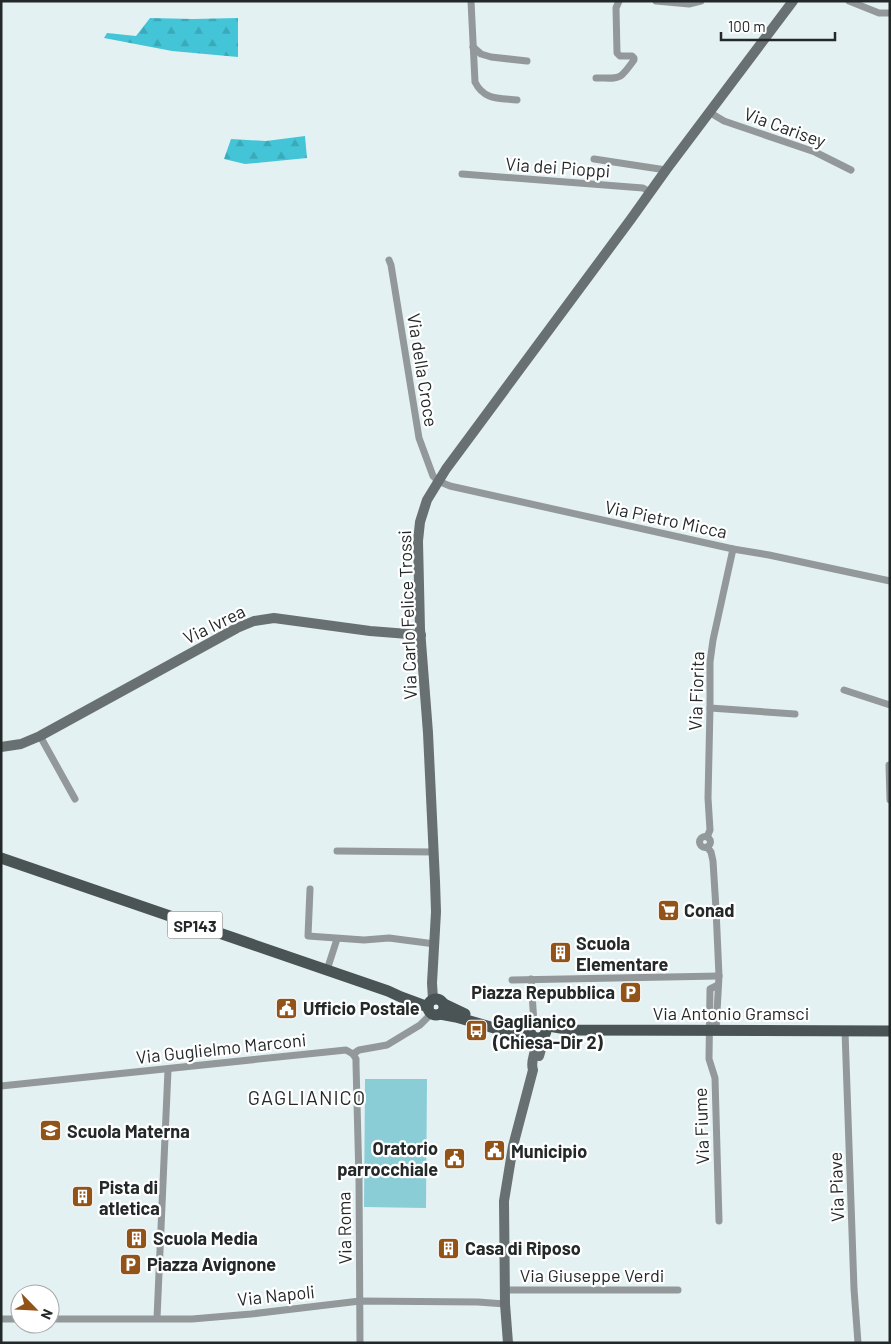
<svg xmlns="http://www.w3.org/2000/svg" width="891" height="1344" font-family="Barlow,sans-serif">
<defs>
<pattern id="forest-firs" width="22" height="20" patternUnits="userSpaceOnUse" patternTransform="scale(1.25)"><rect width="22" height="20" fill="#43c5d7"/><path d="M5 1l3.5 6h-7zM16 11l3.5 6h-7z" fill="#3aa9b9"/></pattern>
</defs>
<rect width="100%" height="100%" fill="#e4f1f3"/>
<!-- forest -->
<g fill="url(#forest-firs)">
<path d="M150 18 193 19 238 18V57L172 51 104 38 107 33 136 36Z"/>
<path d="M305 136 307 158 245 164 224 159 231 139 266 141Z"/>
</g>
<!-- pitch -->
<path fill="#8acdd7" d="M365 1079H427L426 1208 364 1207Z"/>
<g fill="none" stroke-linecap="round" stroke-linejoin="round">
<!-- street -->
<g stroke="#93999a" stroke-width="7">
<path d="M471 1 475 82C484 100 498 98 517 100"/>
<path d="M656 1 689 4 701 1"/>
<path d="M849 1 879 13H890"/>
<path d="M473 47 481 54 491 57 527 61"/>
<path d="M596 78C621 78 619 81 634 60V58L632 56H620L617 53 616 8 619 1"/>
<path d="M709 112 724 121 815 152 851 170"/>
<path d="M594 159 666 170"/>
<path d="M462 174 643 188 650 192"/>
<path d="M389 260 391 265 419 438 433 476 438 481 450 486 733 549 769 555 890 581"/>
<path d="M844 690 890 705"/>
<path d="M710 708 795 714"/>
<path d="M40 736 75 799"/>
<path d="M889 765 890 800"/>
<circle cx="705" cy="842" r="5.5"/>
<path d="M707 837 710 830 708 798 710 708V662L713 640 733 549"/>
<path d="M707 847 711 852 713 861 716 909 719 976 716 1030"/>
<path d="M337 851 434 852"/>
<path d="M310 889 308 936 364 940 389 938 435 944"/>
<path d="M327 970 337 939"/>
<path d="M531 979 534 1023"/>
<path d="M512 980 719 976"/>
<path d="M718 985 710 989 709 1059 715 1078 719 1221"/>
<path d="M845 1031 854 1289 858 1343"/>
<path d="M353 1054 356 1059V1064L359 1180 360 1343"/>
<path d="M353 1054 359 1050 387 1045 420 1025 432 1013"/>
<path d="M1 1086 346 1050 353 1054"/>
<path d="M505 1290H678"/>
<path d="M157 1318 168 1070"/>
<path d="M1 1319H20"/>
<path d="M50 1319H192L251 1314 360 1301 478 1302 505 1304"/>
</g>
<!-- secondary -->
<g stroke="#687072" stroke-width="10">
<path d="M1 747 21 744 40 736 237 628 254 621 274 618 370 631 421 635"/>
<path d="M433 999 432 983 436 912 435 881 428 733 420 629 418 541 420 522 427 500 446 469 631 219 666 170 793 1"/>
<path d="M539 1056 544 1039 543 1036"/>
<path d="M508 1343 505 1304 504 1201 513 1146 533 1070C529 1058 540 1050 533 1037"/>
</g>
<!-- primary -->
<g stroke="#4a5455" stroke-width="11">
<path d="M1 858 388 991 401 997 428 1007"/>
<circle cx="436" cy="1007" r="8"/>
<path d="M444 1004 465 1014"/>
<path d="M440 1014 456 1017 501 1030 531 1035"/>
<circle cx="538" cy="1030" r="8"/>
<path d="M543 1024 549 1026 572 1030 890 1031"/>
<path d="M511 1026H523L532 1024"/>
</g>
</g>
<!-- icons -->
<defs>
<symbol id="supermarket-square" viewBox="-11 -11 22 22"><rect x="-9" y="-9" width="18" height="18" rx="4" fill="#925319" stroke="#fff"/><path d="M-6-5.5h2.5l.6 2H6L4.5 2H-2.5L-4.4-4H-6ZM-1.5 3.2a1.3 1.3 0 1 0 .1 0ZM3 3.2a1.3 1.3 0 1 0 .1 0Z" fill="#fff"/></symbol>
<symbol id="building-square" viewBox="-11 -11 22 22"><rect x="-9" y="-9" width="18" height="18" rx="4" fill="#925319" stroke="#fff"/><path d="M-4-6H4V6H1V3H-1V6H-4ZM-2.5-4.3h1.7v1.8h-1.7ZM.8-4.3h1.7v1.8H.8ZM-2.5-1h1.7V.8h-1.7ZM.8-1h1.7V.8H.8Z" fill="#fff"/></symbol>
<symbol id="parking-square" viewBox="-11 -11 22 22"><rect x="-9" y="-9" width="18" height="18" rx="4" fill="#925319" stroke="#fff"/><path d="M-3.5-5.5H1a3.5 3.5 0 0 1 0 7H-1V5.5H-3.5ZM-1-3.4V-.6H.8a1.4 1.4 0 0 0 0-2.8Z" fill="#fff"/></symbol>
<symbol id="civic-square" viewBox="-11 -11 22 22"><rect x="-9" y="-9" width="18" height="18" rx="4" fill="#925319" stroke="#fff"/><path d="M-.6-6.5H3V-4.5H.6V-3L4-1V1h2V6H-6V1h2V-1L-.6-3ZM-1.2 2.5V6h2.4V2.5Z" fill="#fff"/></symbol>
<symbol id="bus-square" viewBox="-11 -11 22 22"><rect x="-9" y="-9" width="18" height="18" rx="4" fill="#925319" stroke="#fff"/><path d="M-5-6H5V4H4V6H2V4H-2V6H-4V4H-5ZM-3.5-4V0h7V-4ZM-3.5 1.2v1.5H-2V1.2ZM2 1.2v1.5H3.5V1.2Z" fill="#fff"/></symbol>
<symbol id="school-square" viewBox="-11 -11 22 22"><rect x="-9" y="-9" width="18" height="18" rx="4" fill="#925319" stroke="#fff"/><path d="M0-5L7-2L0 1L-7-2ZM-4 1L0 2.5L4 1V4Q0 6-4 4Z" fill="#fff"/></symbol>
</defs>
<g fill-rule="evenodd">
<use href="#supermarket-square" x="656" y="898" width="25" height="25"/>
<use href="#building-square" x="548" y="940" width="25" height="25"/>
<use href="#parking-square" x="618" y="980" width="25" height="25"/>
<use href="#civic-square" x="274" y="996" width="25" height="25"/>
<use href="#bus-square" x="464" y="1018" width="25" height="25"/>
<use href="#school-square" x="38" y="1118" width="25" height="25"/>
<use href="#civic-square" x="482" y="1138" width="25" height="25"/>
<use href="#civic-square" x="442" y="1146" width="25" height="25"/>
<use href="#building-square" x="70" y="1184" width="25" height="25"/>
<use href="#building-square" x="124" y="1226" width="25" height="25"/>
<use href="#building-square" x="436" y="1236" width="25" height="25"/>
<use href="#parking-square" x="118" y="1252" width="25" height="25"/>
</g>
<g text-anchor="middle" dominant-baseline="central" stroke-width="4.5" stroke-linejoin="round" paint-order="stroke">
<!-- shield labels -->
<rect fill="#fff" stroke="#656869" stroke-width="1" x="167.5" y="911.5" width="55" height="27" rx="4"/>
<g font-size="16" font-weight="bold" fill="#232829">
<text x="195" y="925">SP143</text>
</g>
<!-- street labels -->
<g font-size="18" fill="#232829" stroke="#fff">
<text transform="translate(785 127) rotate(20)">Via Carisey</text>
<text transform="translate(558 167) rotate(4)">Via dei Pioppi</text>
<text transform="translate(423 370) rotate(81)">Via della Croce</text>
<text transform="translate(666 519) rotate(12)">Via Pietro Micca</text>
<text transform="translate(407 615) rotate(-92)">Via Carlo Felice Trossi</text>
<text transform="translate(214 624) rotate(-26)">Via Ivrea</text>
<text transform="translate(696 691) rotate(-88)">Via Fiorita</text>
<text x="731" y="1013">Via Antonio Gramsci</text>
<text transform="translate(221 1048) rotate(-6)">Via Guglielmo Marconi</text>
<text transform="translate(701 1126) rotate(-92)">Via Fiume</text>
<text transform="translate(836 1187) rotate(-92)">Via Piave</text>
<text transform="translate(344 1228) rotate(-91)">Via Roma</text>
<text x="592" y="1275">Via Giuseppe Verdi</text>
<text transform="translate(276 1295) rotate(-6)">Via Napoli</text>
</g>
<!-- poi labels -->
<g font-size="18" font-weight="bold" fill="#232829" stroke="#fff" text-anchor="start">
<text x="684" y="910">Conad</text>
<text x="576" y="943">Scuola<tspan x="576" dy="21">Elementare</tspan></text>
<text x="615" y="992" text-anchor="end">Piazza Repubblica</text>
<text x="303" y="1008">Ufficio Postale</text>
<text x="493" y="1021">Gaglianico<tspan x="493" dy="21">(Chiesa-Dir 2)</tspan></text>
<text x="67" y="1131">Scuola Materna</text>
<text x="438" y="1148" text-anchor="end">Oratorio<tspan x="438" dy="21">parrocchiale</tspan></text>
<text x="511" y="1151">Municipio</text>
<text x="99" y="1187">Pista di<tspan x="99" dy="21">atletica</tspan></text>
<text x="153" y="1238">Scuola Media</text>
<text x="465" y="1248">Casa di Riposo</text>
<text x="147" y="1264">Piazza Avignone</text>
</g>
<!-- quarter labels -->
<g font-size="20" letter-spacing="1" fill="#232829" stroke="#fff">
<text x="307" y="1097">GAGLIANICO</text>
</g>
</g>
<!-- border -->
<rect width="891" height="1344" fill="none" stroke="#232829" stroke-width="5"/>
<!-- north arrow -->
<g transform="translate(35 1309) rotate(114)"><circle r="24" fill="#ffffff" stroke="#a7a9a9"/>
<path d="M0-4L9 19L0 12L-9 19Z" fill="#925319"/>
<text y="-8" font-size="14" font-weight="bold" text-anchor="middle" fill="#232829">N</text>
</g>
<!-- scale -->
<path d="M721 32v8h114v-8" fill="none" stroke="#232829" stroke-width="2.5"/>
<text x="728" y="32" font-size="15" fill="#232829" stroke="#ffffff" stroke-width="4" paint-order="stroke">100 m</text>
</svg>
